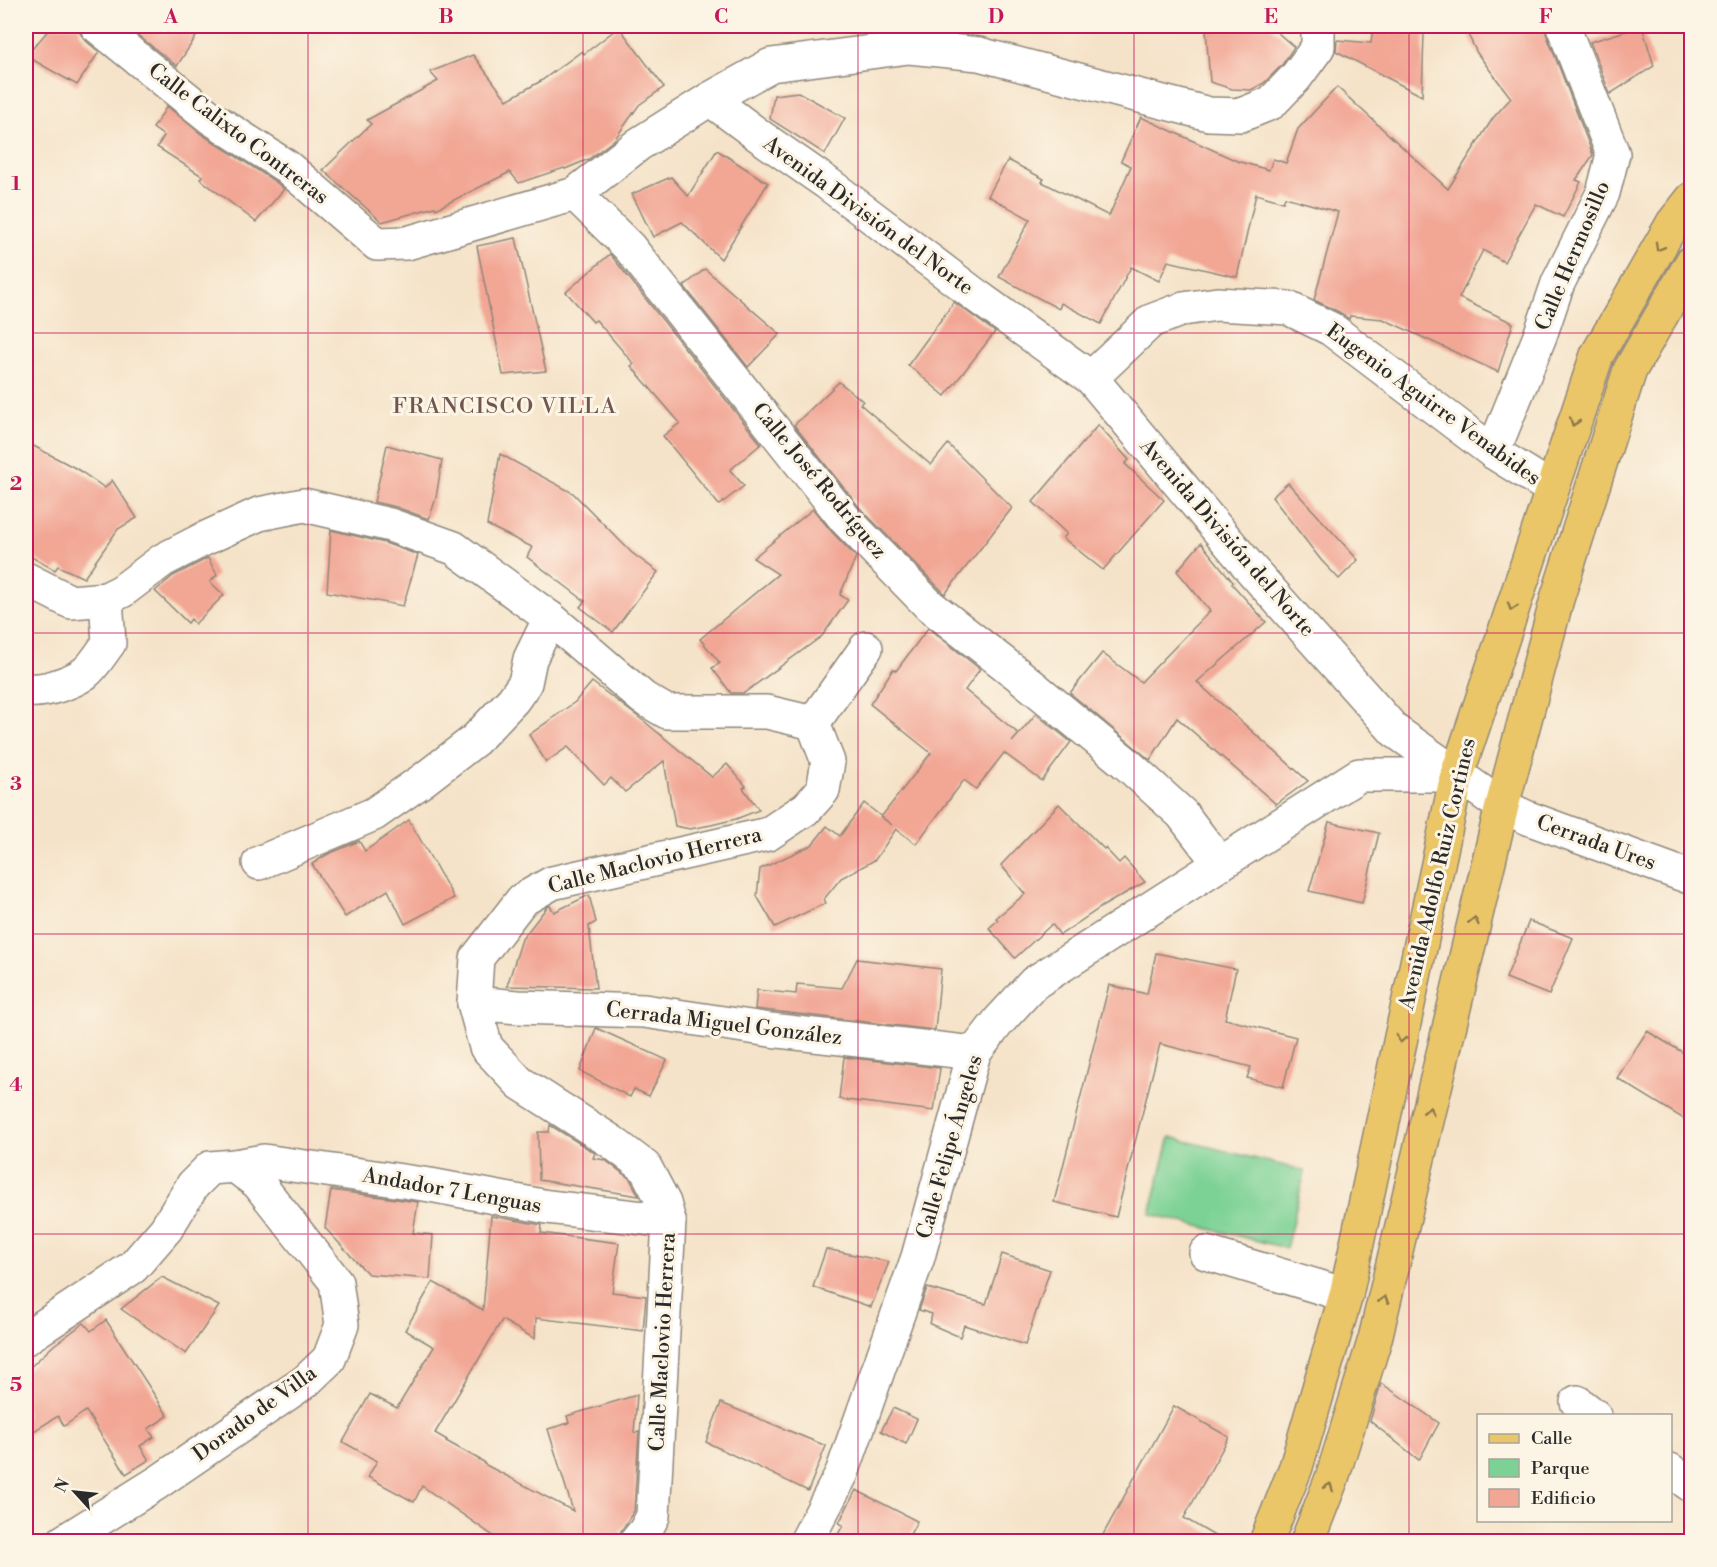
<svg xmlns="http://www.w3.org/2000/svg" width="1717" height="1567" font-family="'Libre Bodoni',serif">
<rect width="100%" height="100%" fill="#fcf5e5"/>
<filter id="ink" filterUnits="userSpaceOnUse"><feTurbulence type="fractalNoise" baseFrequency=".0167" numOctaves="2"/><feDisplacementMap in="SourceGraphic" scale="12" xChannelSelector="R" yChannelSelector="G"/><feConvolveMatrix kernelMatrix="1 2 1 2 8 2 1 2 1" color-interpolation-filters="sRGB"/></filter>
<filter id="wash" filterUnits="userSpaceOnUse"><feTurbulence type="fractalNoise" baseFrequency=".008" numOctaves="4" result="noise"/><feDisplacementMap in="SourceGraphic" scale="24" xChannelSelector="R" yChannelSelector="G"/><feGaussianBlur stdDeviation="1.35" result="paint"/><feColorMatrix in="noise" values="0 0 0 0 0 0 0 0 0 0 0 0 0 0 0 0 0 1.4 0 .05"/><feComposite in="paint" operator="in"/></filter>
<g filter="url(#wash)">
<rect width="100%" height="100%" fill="#f5e3c9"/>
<!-- green -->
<path fill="#7cd295" stroke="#547e60" stroke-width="1.5" d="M1170 1137 1305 1171 1286 1248 1150 1214Z"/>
<g id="blocks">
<!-- building -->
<g fill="#f2a694">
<path d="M52 26H79L80 33 85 40 99 52 77 85 26 56Z"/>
<path d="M126 26H178V29H201L177 66Z"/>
<path d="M1253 26H1270L1294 47 1282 65 1264 83 1251 90 1232 89 1210 82 1206 30Z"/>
<path d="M1464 26H1545L1546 33 1593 155 1576 180 1581 182 1563 217 1536 204 1504 262 1483 250 1459 298 1513 323 1498 372 1383 319 1350 316 1349 319 1339 312 1314 300 1338 212 1285 197 1283 202 1256 194 1237 277 1168 261 1159 281 1131 267 1101 324 1061 303 1059 309 999 277 1030 219 988 196 1008 160 1044 179 1042 182 1109 216 1131 166 1121 161 1141 117 1237 161 1269 170 1273 159 1286 163 1298 129 1337 87 1448 189 1493 118 1511 98 1477 53Z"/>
<path d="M1642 26 1654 66 1610 94 1590 42Z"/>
<path d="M619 27 664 87 639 105 615 139 589 159 565 169 564 168 519 183 510 172 436 209 435 207 382 222 323 170 371 124 367 120 438 81 430 72 473 55 507 100 541 81 582 51 584 54Z"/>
<path d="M1373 27 1424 34 1422 96 1336 51 1337 40 1371 43Z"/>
<path d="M798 92 845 118 825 154 770 119 774 95Z"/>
<path d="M167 106 201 134 276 182 284 189 256 222 200 179 202 176 157 147 164 136 153 128Z"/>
<path d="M717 150 768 183 721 259 682 222 653 237 632 194 671 177 688 196Z"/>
<path d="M516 238 546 371 503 375 477 246Z"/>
<path d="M610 254 761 444 730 470 744 486 719 505 663 436 680 423 631 366 634 364 596 320 593 322 566 292Z"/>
<path d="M705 269 780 334 748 367 684 286Z"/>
<path d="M954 302 995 332 945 396 908 365Z"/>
<path d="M839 382 863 401 860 404 931 465 948 444 1012 508 945 594 859 507 794 425Z"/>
<path d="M1098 425 1129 460 1125 464 1164 500 1103 570 1063 538 1067 534 1033 502Z"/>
<path d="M26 442 77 469 105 488 112 480 137 518 118 529 84 578 58 566 55 570 26 554Z"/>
<path d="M387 445 442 460 436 498 429 519 396 507 374 502Z"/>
<path d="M500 454 573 493 632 553 658 572 613 632 580 607 585 601 527 557 532 547 487 525Z"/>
<path d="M1288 483 1358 560 1339 579 1321 560 1272 497Z"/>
<path d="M813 509 832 532 856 557 840 595 848 600 822 636 744 693H731L712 668 720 663 700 639 778 574 753 558Z"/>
<path d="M331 530 385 543 418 555 403 606 327 592Z"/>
<path d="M1201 543 1233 582 1232 584 1266 622 1197 682 1308 781 1276 804 1177 718 1150 760 1070 693 1102 653 1141 682 1210 611 1177 571Z"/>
<path d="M208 558 217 575 210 582 224 595 195 624 191 619 188 623 155 591 173 576Z"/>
<path d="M928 628 980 669 965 690 1019 734 1012 742 1036 714 1071 742 1042 781 1004 753 976 789 964 780 916 844 896 829 875 860 841 878 824 899 826 903 775 927 757 896 760 869 812 845 827 826 840 836 864 803 892 825 881 817 931 753 870 704 893 669 896 671Z"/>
<path d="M592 682 645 722 712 777 727 764 746 786 743 788 759 810 736 819 711 825 690 829 675 826 664 761 625 792 611 778 604 785 568 747 546 762 529 735 575 702Z"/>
<path d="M1059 804 1104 849 1105 848 1119 863 1124 858 1145 882 1103 906 1060 935 1052 924 1015 958 989 928 998 920 996 918 1025 894 1001 865Z"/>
<path d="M409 820 454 898 405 924 388 890 345 917 312 864 326 855 359 841 365 851Z"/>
<path d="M1329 822 1379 833 1362 903 1309 891Z"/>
<path d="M589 895 596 922 589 926 596 988 507 986 522 939 547 907 550 906 554 912Z"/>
<path d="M1529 921 1573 938 1549 995 1506 978Z"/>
<path d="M1156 953 1236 969 1225 1019 1296 1037 1283 1087 1247 1078 1251 1067 1160 1044 1116 1217 1054 1202 1109 985 1147 994Z"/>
<path d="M857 959 941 969 935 1030 755 1009 757 990 796 994 797 984 842 988Z"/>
<path d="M596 1028 667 1060 649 1096 634 1089 630 1097 580 1071Z"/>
<path d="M1647 1031 1692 1058V1124L1617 1078Z"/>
<path d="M844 1057 940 1068 934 1111 839 1099Z"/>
<path d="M550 1125 595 1153 593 1158 605 1160 630 1179 639 1196 539 1180 538 1132H549Z"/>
<path d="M331 1190 418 1202 413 1233 433 1235 430 1279 368 1274 325 1228Z"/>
<path d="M491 1216 542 1225 541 1233 619 1243 612 1292 646 1296 643 1331 536 1318 535 1339 502 1320 435 1433 447 1440 446 1441 484 1462V1464L573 1511 548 1429 569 1423 567 1416 637 1395 634 1433 639 1432 634 1511 621 1531 618 1542H502L422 1486 414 1502 368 1477 377 1461 343 1442 370 1394 397 1408 434 1347 405 1330 433 1282 483 1310Z"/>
<path d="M826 1249 889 1262 871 1307 813 1287Z"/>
<path d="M1002 1254 1050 1270 1025 1345 964 1325 960 1337 930 1324 932 1314 919 1310 927 1288 986 1304Z"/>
<path d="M162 1277 219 1306 186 1354 121 1309Z"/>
<path d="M106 1320 168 1416 148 1429 154 1437 140 1446 149 1460 126 1474 86 1411 64 1426 58 1416 26 1436V1371L54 1345 84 1323 91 1331Z"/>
<path d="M1381 1383 1439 1423 1419 1460 1370 1421Z"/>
<path d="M721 1403 826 1446 808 1491 706 1442Z"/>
<path d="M1174 1406 1229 1437 1184 1518 1225 1542H1099Z"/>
<path d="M893 1408 917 1419 906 1444 881 1431Z"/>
<path d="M856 1490 917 1521 906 1542H834L843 1525 839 1523Z"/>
</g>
</g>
</g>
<g filter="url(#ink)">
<use href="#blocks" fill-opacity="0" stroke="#90877a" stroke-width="1.5"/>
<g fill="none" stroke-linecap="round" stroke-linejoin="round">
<defs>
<g id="minor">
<path d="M97 26 211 118 287 167 377 244 407 243 575 194 639 144 710 99 771 65 909 47 979 54 1209 114 1241 115 1271 103 1296 77 1318 47V26"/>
<path d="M710 99 758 135 827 183 978 297 1091 378 1250 568 1395 731 1502 806 1528 818 1692 878"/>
<path d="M575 194 629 247 845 519 930 606 1020 676 1127 764 1182 814 1220 864"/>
<path d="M1091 378 1151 321 1183 309 1217 304 1288 308 1331 329 1493 452 1552 489"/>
<path d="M1493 452 1540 336 1558 283 1603 193 1613 154 1563 26"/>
<path d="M26 579 71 602 106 599 122 591 163 560 204 539 259 514 304 505 390 525 454 548 550 618 643 698 667 712H767L813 723"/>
<path d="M26 689C40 694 73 682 85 673 94 666 102 652 109 643L106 599"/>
<path d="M813 723 866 648"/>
<path d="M259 863 374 814 423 780 475 740 513 700 525 683 530 659 550 618"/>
<path d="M474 1003 518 1007 644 1011 770 1030 974 1053"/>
<path d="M235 1166 264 1161 430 1185 548 1207 669 1221"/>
<path d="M1206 1253 1346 1295"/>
<path d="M26 1338 133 1267 166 1229 193 1185 210 1168 235 1166 258 1183 336 1282 342 1325 329 1359 306 1381 157 1483 63 1542"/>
<path d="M1577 1402 1595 1416"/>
<path d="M1670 1470 1692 1486"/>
<path d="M636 1542 645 1531 653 1516 669 1221 664 1203 645 1167 612 1142 520 1083 486 1047 474 1003 477 958 522 900 552 883 768 834 807 808 823 790 828 762 813 723"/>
<path d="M806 1542 842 1473 918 1257 974 1053 999 1021 1034 983 1359 775H1457"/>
</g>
<g id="primary">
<path d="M1266 1542 1296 1467 1346 1295 1457 775 1597 355 1673 223 1692 199"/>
<path d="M1307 1542 1332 1478 1375 1339 1502 806 1557 599 1630 370 1692 262"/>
</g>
</defs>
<!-- minor casing -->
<use href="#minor" stroke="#90877a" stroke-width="36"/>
<!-- primary casing -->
<use href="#primary" stroke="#90877a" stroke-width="36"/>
<!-- minor -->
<use href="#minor" stroke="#fff" stroke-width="33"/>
<!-- primary -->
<use href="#primary" stroke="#ebc669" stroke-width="33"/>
</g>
<!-- one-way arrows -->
<defs><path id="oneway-chevron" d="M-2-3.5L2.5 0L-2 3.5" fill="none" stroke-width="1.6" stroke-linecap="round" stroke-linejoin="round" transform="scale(1.5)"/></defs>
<g stroke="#8b784a">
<use href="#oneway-chevron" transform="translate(1659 247) rotate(120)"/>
<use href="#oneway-chevron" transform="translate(1574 422) rotate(109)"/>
<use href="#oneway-chevron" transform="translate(1512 607) rotate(108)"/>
<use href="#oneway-chevron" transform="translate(1474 921) rotate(-77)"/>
<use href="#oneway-chevron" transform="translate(1401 1039) rotate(102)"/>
<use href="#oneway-chevron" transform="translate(1429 1111) rotate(-77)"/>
<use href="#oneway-chevron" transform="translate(1384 1300) rotate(-77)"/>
<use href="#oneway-chevron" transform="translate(1329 1487) rotate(-69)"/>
</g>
</g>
<!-- grid -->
<path fill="none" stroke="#c2185b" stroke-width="1.5" stroke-opacity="0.55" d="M308 26V1542M583 26V1542M858 26V1542M1134 26V1542M1409 26V1542M26 333H1692M26 633H1692M26 934H1692M26 1234H1692"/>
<g text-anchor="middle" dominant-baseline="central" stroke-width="6" stroke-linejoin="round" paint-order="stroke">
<!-- street labels -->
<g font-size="21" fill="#2b2b2b" stroke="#fcf5e5">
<text transform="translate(238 134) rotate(37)">Calle Calixto Contreras</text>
<text transform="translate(868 216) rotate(36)">Avenida División del Norte</text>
<text transform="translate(1573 256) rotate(-67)">Calle Hermosillo</text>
<text transform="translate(1433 405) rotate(36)">Eugenio Aguirre Venabides</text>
<text transform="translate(819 481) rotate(50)">Calle José Rodríguez</text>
<text transform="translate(1227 538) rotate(49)">Avenida División del Norte</text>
<text transform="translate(1596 843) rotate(20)">Cerrada Ures</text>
<text transform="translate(655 861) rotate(-14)">Calle Maclovio Herrera</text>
<text transform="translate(1438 874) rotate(-77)">Avenida Adolfo Ruiz Cortines</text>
<text transform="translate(724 1024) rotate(7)">Cerrada Miguel González</text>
<text transform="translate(950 1147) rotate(-74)">Calle Felipe Ángeles</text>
<text transform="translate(452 1191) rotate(10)">Andador 7 Lenguas</text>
<text transform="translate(663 1342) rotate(-87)">Calle Maclovio Herrera</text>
<text transform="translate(255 1414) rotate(-36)">Dorado de Villa</text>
</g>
<!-- neighbourhood labels -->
<g font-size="22" letter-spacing="1.5" fill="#715650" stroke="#fcf5e5">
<text x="505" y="406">FRANCISCO VILLA</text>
</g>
</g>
<!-- margin -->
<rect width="1717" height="1567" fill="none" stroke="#fcf5e5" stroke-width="66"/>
<!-- legend -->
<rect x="1477" y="1414" width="195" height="108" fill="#fcf5e5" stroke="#a8a49b" stroke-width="1.5"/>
<rect x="1489" y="1434" width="30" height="9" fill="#ebc669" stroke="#a8a49b" stroke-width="1.5"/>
<text x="1531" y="1444" font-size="18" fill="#2b2b2b">Calle</text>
<rect x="1489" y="1459" width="30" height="18" fill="#7cd295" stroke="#a8a49b" stroke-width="1.5"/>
<text x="1531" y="1474" font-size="18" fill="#2b2b2b">Parque</text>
<rect x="1489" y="1489" width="30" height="18" fill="#f2a694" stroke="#a8a49b" stroke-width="1.5"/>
<text x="1531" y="1504" font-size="18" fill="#2b2b2b">Edificio</text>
<!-- north arrow -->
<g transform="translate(75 1492) rotate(297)" stroke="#fcf5e5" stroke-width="4.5" paint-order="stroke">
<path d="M0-4.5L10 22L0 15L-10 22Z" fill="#2b2b2b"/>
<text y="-9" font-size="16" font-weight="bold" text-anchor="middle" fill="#2b2b2b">N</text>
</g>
<rect x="33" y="33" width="1651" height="1501" fill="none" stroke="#c2185b" stroke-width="2"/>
<g font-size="20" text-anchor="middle" font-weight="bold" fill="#c2185b">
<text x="171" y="23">A</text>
<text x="446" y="23">B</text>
<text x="721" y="23">C</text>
<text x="996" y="23">D</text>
<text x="1271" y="23">E</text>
<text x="1546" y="23">F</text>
<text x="16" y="190">1</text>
<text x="16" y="490">2</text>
<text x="16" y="790">3</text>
<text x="16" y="1091">4</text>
<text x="16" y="1391">5</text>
</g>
</svg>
